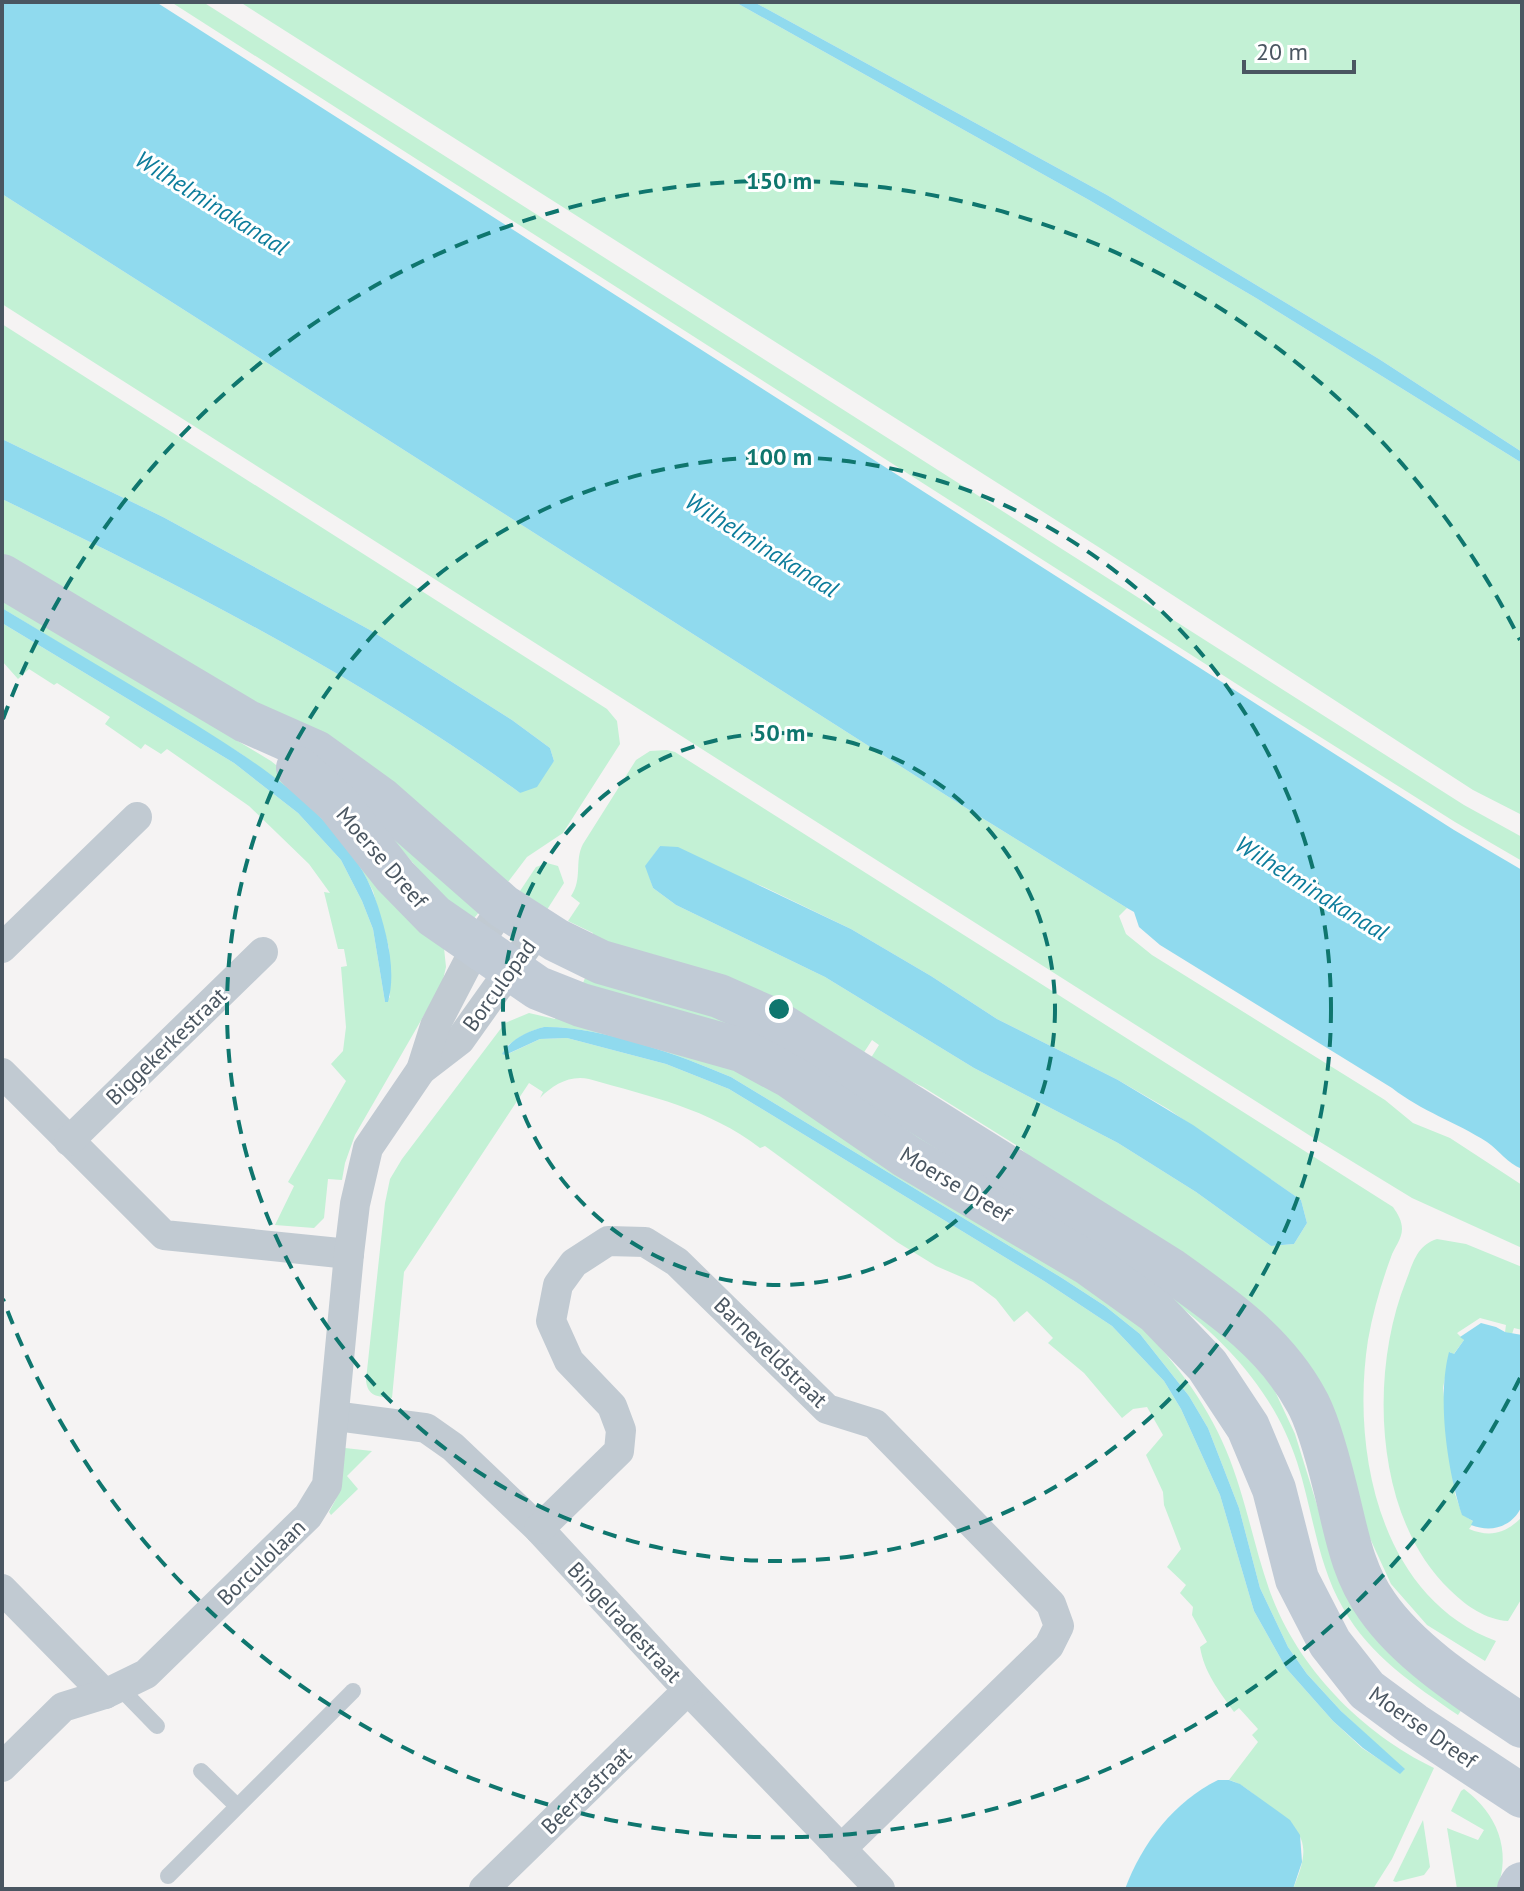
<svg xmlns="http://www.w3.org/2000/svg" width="1524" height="1891" font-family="'PT Sans',sans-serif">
<rect width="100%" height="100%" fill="#f5f3f3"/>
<!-- green -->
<g fill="#c3f1d5" fill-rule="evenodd">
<path d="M171 2H203L1464 805 1522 837V861L1455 822 1257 697Z"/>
<path d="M240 2H735L1089 200 1256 298 1522 463V815L1473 790 1100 548Z"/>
<path d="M754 2H1522V452L1379 359 1107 195Z"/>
<path d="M2 194 966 808 1127 908 1119 916 1126 934 1152 955 1385 1100 1413 1123 1450 1138 1522 1185V1248L1412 1198 1312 1137 2 304Z"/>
<path d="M2 324 607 709 617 721 620 744 563 833 527 857 502 890 325 747 2 555V499C180 585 360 676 520 793L554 761 550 748 512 720 370 630 163 517 2 439Z"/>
<path d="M2 598 271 761 296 781 444 948 446 967 442 984 355 1135 345 1163 342 1180 328 1179 324 1218 314 1228 275 1225 294 1186 288 1182 346 1081 331 1064 343 1051 346 1027 341 967 347 966 344 949H338L324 892 330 893 309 864 249 806 167 749 161 754 145 744 141 749 105 724 110 717 57 683 54 685 29 669 18 679 2 661V623L234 763 298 813 341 860 362 901 373 929 385 1002 390 997 389 948 373 891 357 861 302 801 243 755 2 608Z"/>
<path d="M667 750 675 752 1393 1207C1398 1214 1402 1221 1402 1229 1402 1239 1394 1248 1391 1257 1381 1284 1373 1312 1368 1340 1351 1450 1379 1597 1496 1641L1485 1661 1427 1625 1391 1584 1368 1534 1344 1447 1092 1208 1016 1145 923 1087 869 1061 879 1045 872 1040 861 1057 655 955 590 942 593 933 568 921 580 903 571 896C583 879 574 861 583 844L636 760 650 751ZM660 846 764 887 851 929 931 976 997 1019 1118 1080 1168 1109 1301 1200 1307 1223 1294 1244 1271 1246 1196 1192 1118 1143 974 1068 825 977 676 905 653 888 646 866Z"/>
<path d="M352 793 480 911 470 923 448 903Z"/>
<path d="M547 863 558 866 564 883 543 916 514 900 536 867Z"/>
<path d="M585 978 753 1023 1194 1297 1273 1387 1295 1434 1321 1518 1464 1706 1458 1715C1414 1685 1370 1656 1343 1608 1317 1563 1313 1511 1297 1462 1275 1394 1228 1343 1172 1300L581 988Z"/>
<path d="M561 1006 731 1062 1132 1317C1170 1356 1205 1399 1226 1450 1245 1495 1253 1543 1269 1589 1296 1666 1361 1733 1434 1768L1392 1859 1373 1889H1293C1313 1842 1304 1832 1266 1804 1254 1795 1244 1784 1229 1780L1258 1742 1252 1735 1258 1729 1239 1708 1234 1712C1219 1691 1204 1672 1200 1647L1207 1642 1192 1615 1193 1607 1180 1593 1186 1585 1167 1567 1181 1549 1164 1505 1163 1492 1146 1455 1163 1435 1147 1407 1133 1409 1122 1418 1084 1373 1048 1343 1053 1338 1027 1311 1014 1322 996 1299 973 1282 936 1266 897 1242 765 1146 760 1148C708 1108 651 1097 589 1079 569 1075 553 1085 540 1098L543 1092 529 1083 404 1272 392 1398C378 1397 367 1396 366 1380L385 1203 390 1179 402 1159 505 1023 529 1013 555 1019ZM544 1027C600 1026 680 1055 731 1077L1062 1278 1105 1306 1140 1334 1189 1396 1208 1428 1239 1508 1260 1588 1288 1647 1307 1674 1341 1711 1404 1770 1400 1773 1362 1748 1333 1721 1286 1668 1254 1611 1220 1495 1181 1409 1164 1381 1112 1326 1044 1281 729 1089 666 1064 567 1038 540 1039 506 1055V1047C518 1037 529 1031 544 1027Z"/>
<path d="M1437 1239 1466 1244 1522 1267V1330L1514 1328 1512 1334 1505 1332 1506 1325 1480 1318 1457 1333 1464 1340 1453 1355 1450 1352 1443 1388 1455 1494 1462 1514 1474 1522 1469 1529C1491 1538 1506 1533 1522 1517V1598L1508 1621C1486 1620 1465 1605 1450 1590 1374 1518 1369 1373 1406 1281 1413 1263 1417 1245 1437 1239Z"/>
<path d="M345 1448 372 1451 347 1476 358 1489 331 1515 329 1512 336 1499Z"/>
<path d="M1464 1789C1497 1813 1512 1851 1497 1889H1457L1447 1828 1478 1840 1484 1830 1451 1811 1461 1791Z"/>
<path d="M1423 1820 1430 1867 1424 1875 1396 1882 1393 1881Z"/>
</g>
<!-- water -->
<g fill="#90daee">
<path d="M2 2H156L1454 830 1522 870V1169C1507 1163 1500 1151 1487 1142 1456 1122 1421 1111 1392 1088L1160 945 1139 927 1134 912 1127 908 966 808 2 194Z"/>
<path d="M735 2H754L1107 195 1379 359 1522 452V463L1256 298 1089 200Z"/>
<path d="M2 439 163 517 370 630 512 720 550 748 554 761 537 787 520 793C360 676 180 585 2 499Z"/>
<path d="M2 608C54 639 107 671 159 702 228 745 312 792 357 862 372 884 380 910 386 935 391 956 394 981 388 1002H385L373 929 362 901 341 860 298 813 234 763 2 623Z"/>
<path d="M660 846 678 847 851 929 931 976 997 1019 1118 1080 1193 1125 1301 1200 1307 1223 1294 1244 1271 1246 1196 1192 1118 1143 974 1068 825 977 676 905 653 888 645 866Z"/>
<path d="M544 1027C600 1026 680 1055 731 1077L1062 1278 1105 1306 1140 1334 1189 1396 1208 1428 1239 1508 1260 1588 1288 1647 1307 1674 1341 1711 1405 1769 1400 1774 1363 1748 1333 1721 1286 1668 1254 1611 1220 1495 1181 1409 1164 1381 1112 1326 1044 1281 729 1089 666 1064 567 1038 540 1039 505 1055 502 1054C511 1039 528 1031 544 1027Z"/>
<path d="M1481 1323 1496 1327 1505 1332 1522 1335V1506C1512 1527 1492 1533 1471 1525L1473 1521 1462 1515C1447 1469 1437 1398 1449 1352L1454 1354 1464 1340 1460 1337Z"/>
<path d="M1218 1780H1229L1240 1784 1290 1820 1300 1835 1302 1862 1293 1889H1125C1142 1843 1174 1802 1218 1780Z"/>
</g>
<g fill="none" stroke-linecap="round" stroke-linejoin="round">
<!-- lane -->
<g stroke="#c1cad2" stroke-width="16">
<path d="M119 1687 157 1726"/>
<path d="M201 1771 237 1806"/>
<path d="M168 1876 353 1691"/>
</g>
<!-- street -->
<g stroke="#c1cad2" stroke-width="30">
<path d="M2 948 137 817"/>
<path d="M421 1070 460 1040 539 929"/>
<path d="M2 1073 164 1235 349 1254"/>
<path d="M69 1141 263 952"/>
<path d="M335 1416 426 1428 453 1447 539 1529 688 1690 880 1889"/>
<path d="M539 1529 619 1451 621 1430 612 1406 569 1361 551 1321 558 1285 574 1263 608 1241 645 1242 677 1262 827 1409 875 1424 1051 1604 1059 1626 1049 1646 841 1849"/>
<path d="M2 1589 105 1694"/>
<path d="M2 1767 63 1707 105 1694 146 1674 308 1516 327 1485 349 1254 355 1204 368 1148 421 1070 435 1026 476 947 503 906"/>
<path d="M484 1889 688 1690"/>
</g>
<!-- secondary -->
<g stroke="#c1cbd6" stroke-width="44">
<path d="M2 576 246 721 316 752 381 799 503 906 556 940 601 962 719 996 769 1018 1171 1270C1223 1307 1275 1343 1306 1400 1318 1420 1329 1463 1335 1487 1346 1529 1351 1570 1377 1606 1411 1655 1473 1693 1522 1726"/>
<path d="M298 768 338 804 395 876 434 916 538 988 581 1005 741 1050 791 1077 906 1156 1089 1264 1156 1312 1207 1365 1248 1427 1274 1489 1297 1579 1330 1643 1367 1690 1413 1724 1522 1796"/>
<path d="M1519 1889 1522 1884"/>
</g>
</g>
<!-- distance rings -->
<g fill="none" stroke="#0f766e" stroke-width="4" stroke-dasharray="14 10">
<circle cx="779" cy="1009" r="276"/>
<circle cx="779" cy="1009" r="552"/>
<path d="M1520 1378A828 828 0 0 1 3 1299M3 719A828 828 0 0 1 1520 640"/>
</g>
<g text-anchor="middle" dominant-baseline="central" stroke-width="6" stroke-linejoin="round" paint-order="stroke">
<!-- street labels -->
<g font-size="22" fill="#4a5661" stroke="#fff">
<text transform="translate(382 857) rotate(49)">Moerse Dreef</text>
<text transform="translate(499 985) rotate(-54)">Borculopad</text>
<text transform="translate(166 1046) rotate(-44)">Biggekerkestraat</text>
<text transform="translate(956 1184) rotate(31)">Moerse Dreef</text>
<text transform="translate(771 1352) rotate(44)">Barneveldstraat</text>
<text transform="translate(261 1562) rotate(-44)">Borculolaan</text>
<text transform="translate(625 1622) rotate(47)">Bingelradestraat</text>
<text transform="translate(1423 1727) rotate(35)">Moerse Dreef</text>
<text transform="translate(586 1790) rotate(-44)">Beertastraat</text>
</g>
<!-- water labels -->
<g font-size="24" font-style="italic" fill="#0c7c9b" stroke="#fff">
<text transform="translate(212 203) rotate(32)">Wilhelminakanaal</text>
<text transform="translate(762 545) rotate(32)">Wilhelminakanaal</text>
<text transform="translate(1312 888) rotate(32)">Wilhelminakanaal</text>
</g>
</g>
<circle cx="779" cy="1009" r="12" fill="#0f766e" stroke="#fff" stroke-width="4"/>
<g font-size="24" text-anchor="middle" font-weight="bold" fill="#0f766e" stroke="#fff" stroke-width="6" stroke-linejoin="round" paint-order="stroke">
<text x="779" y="189">150 m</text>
<text x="779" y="465">100 m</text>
<text x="779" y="741">50 m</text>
</g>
<!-- border -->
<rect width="1524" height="1891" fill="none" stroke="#4a5661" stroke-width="8"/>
<!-- scale -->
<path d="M1244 60v12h110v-12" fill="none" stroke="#4a5661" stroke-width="4"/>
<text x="1256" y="60" font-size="24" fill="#4a5661" stroke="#ffffff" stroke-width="6" paint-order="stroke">20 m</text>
</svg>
